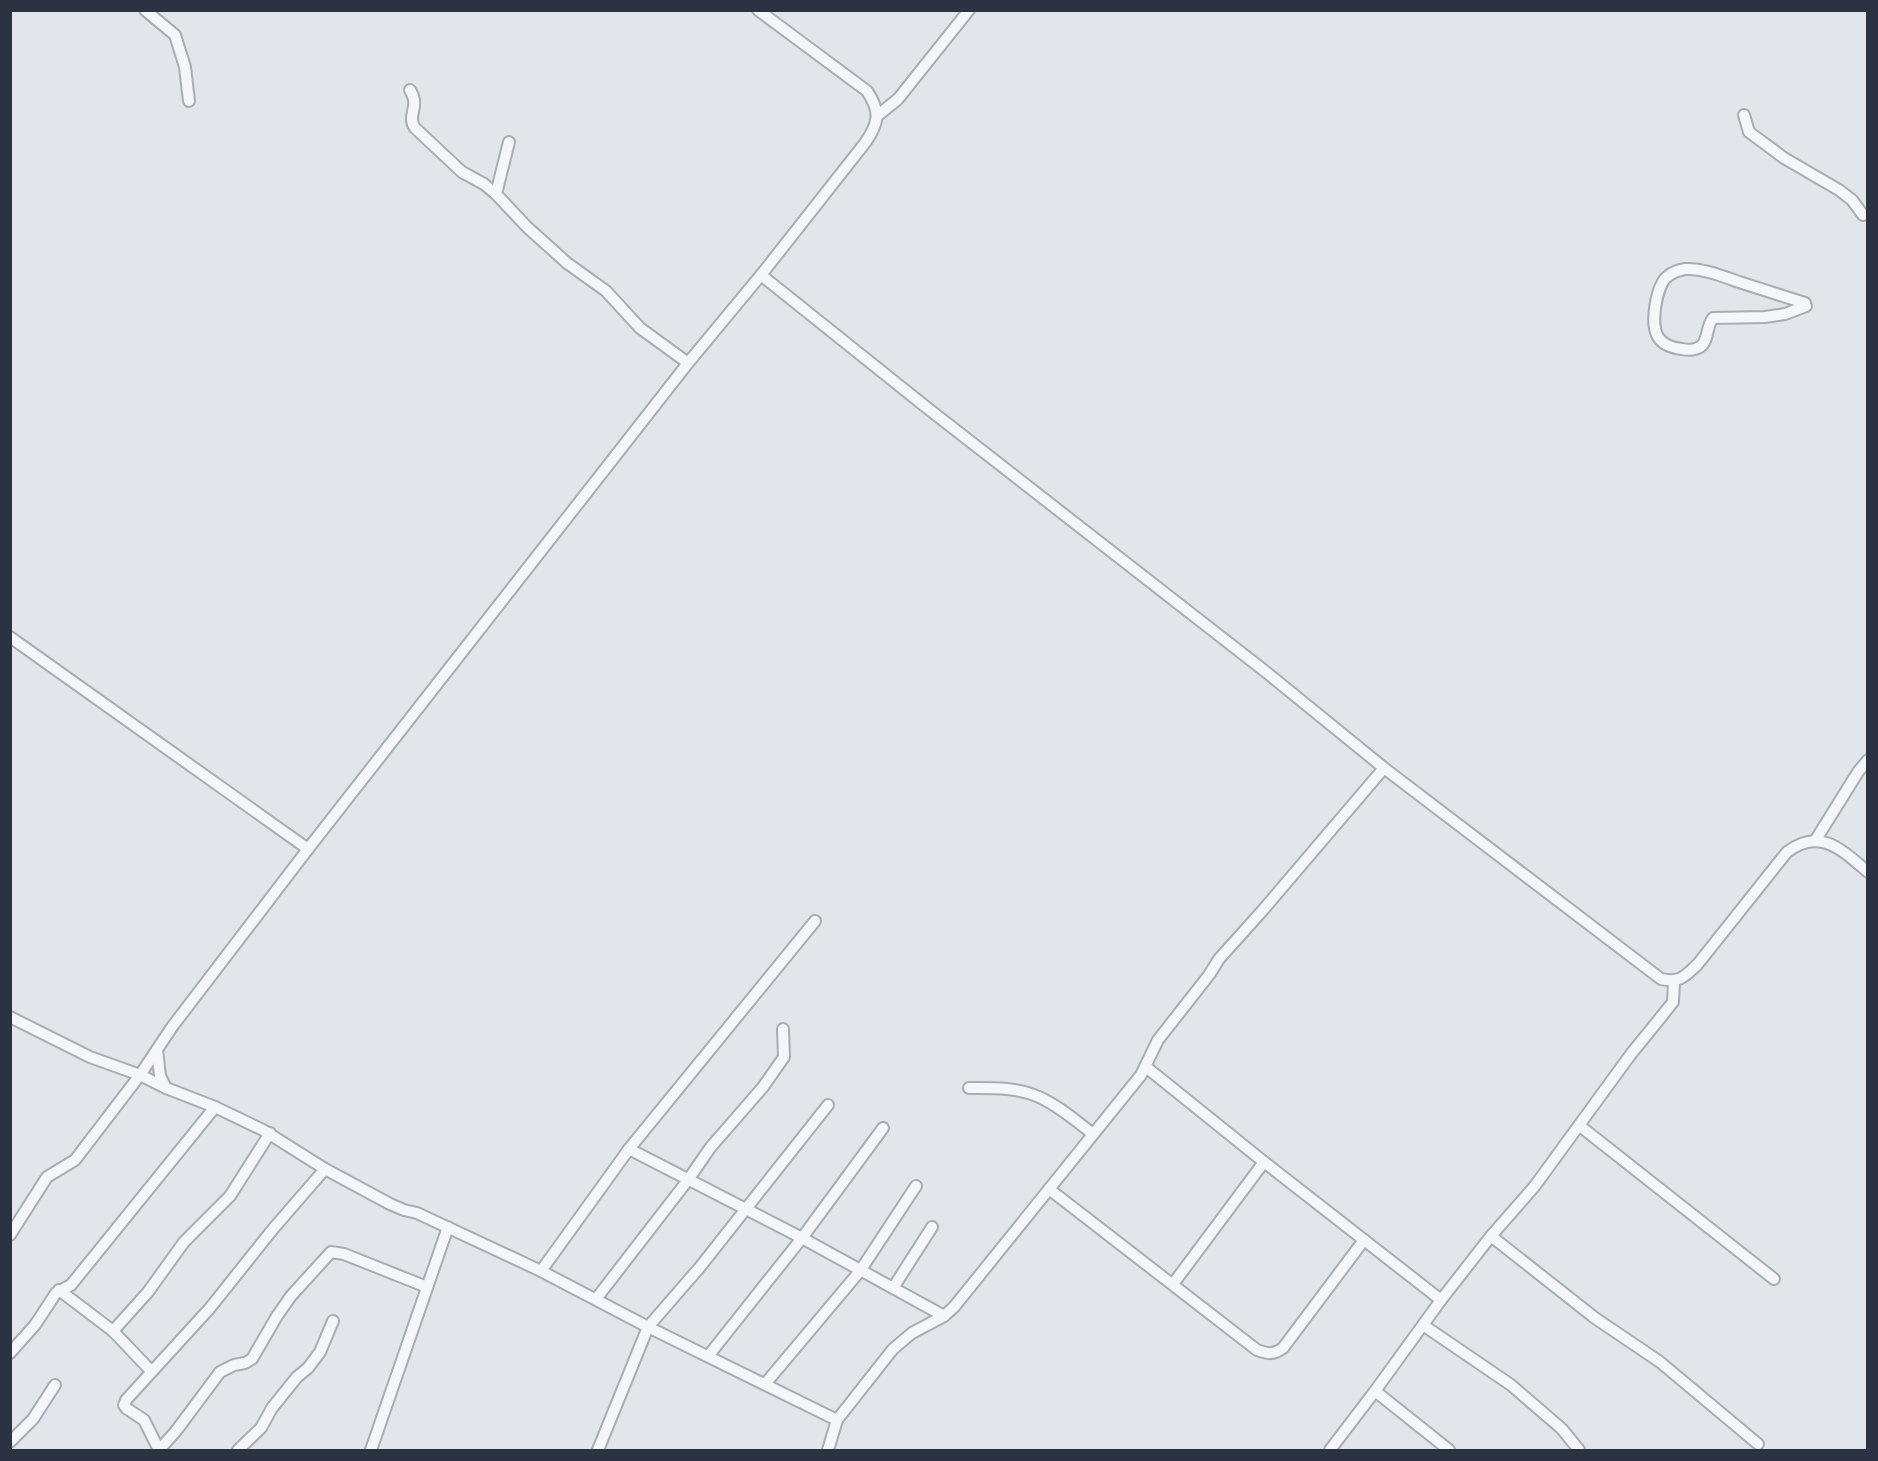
<svg xmlns="http://www.w3.org/2000/svg" width="1878" height="1461" font-family="Quicksand,sans-serif">
<rect width="100%" height="100%" fill="#e2e6ea"/>
<g fill="none" stroke-linecap="round" stroke-linejoin="round">
<defs>
<g id="street">
<path d="M145 10 175 35 185 67 189 101"/>
<path d="M758 10 867 91C881 112 879 123 865 143L761 275 926 407 1266 672 1384 768 1661 979C1680 983 1684 977 1697 965L1787 852C1820 827 1842 850 1868 872"/>
<path d="M410 90C421 107 406 115 415 128L462 172 484 184 496 194 527 227 567 263 606 291 640 328 688 363"/>
<path d="M1744 115 1749 132 1784 158 1839 190 1852 200 1863 215"/>
<path d="M877 116 898 99 969 10"/>
<path d="M496 194 509 142"/>
<path d="M1805 303C1783 296 1761 289 1739 282 1722 276 1702 268 1685 269 1679 270 1673 272 1668 276 1656 285 1650 324 1658 337 1663 345 1673 348 1682 349 1687 350 1695 350 1700 347 1709 341 1706 326 1713 318L1765 317 1785 314 1806 306"/>
<path d="M10 637 308 849"/>
<path d="M1815 841 1858 772 1868 760"/>
<path d="M10 1017 90 1057 140 1075 166 1088 215 1107 263 1130 325 1169 390 1204 404 1210 417 1213 541 1271 648 1327 837 1420"/>
<path d="M157 1050 160 1076 166 1088"/>
<path d="M1146 1067 1264 1162 1441 1300 1491 1236 1534 1187 1631 1054 1661 1017 1673 1002 1674 982"/>
<path d="M969 1088C991 1088 1017 1087 1039 1097 1059 1106 1076 1121 1093 1134"/>
<path d="M1580 1126 1774 1279"/>
<path d="M629 1149 802 1238 944 1316"/>
<path d="M1049 1189 1257 1350C1268 1354 1273 1355 1283 1348L1364 1240"/>
<path d="M10 1235 47 1177 75 1160 140 1075 172 1027 308 849 688 363 761 275"/>
<path d="M1491 1236 1595 1318 1660 1362 1758 1444"/>
<path d="M541 1271 629 1149 815 921"/>
<path d="M1173 1284 1264 1162"/>
<path d="M893 1288 932 1227"/>
<path d="M59 1290 113 1331 151 1371"/>
<path d="M596 1299 688 1180 710 1148 763 1087 784 1057 783 1029"/>
<path d="M1441 1300 1375 1391 1449 1450"/>
<path d="M1423 1325 1511 1385 1562 1429 1579 1450"/>
<path d="M113 1331 148 1292 184 1242 230 1196 270 1133"/>
<path d="M10 1353 35 1325 56 1293 71 1285 215 1107"/>
<path d="M709 1355 802 1238 883 1128"/>
<path d="M765 1384 860 1271 916 1186"/>
<path d="M10 1442 33 1419 55 1385"/>
<path d="M159 1450 176 1431 220 1372 234 1365 245 1363 252 1359 277 1316 291 1296 331 1252 344 1254 427 1287"/>
<path d="M159 1450 144 1420 126 1408 124 1405 126 1400 210 1308 273 1229 325 1169"/>
<path d="M238 1450 261 1428 272 1408 297 1377 308 1368 320 1352 333 1321"/>
<path d="M371 1450 448 1227"/>
<path d="M598 1450 648 1327 700 1267 828 1105"/>
<path d="M828 1450 837 1420 893 1349 912 1333 944 1316 954 1307 1141 1075 1158 1040 1209 975 1219 959 1263 910 1384 768"/>
<path d="M1330 1450 1375 1391"/>
</g>
</defs>
<!-- street casing -->
<use href="#street" stroke="#a7adb4" stroke-width="14"/>
<!-- street -->
<use href="#street" stroke="#f5f6f9" stroke-width="10"/>
</g>
<!-- border -->
<rect width="1878" height="1461" fill="none" stroke="#2b3342" stroke-width="24"/>
</svg>
